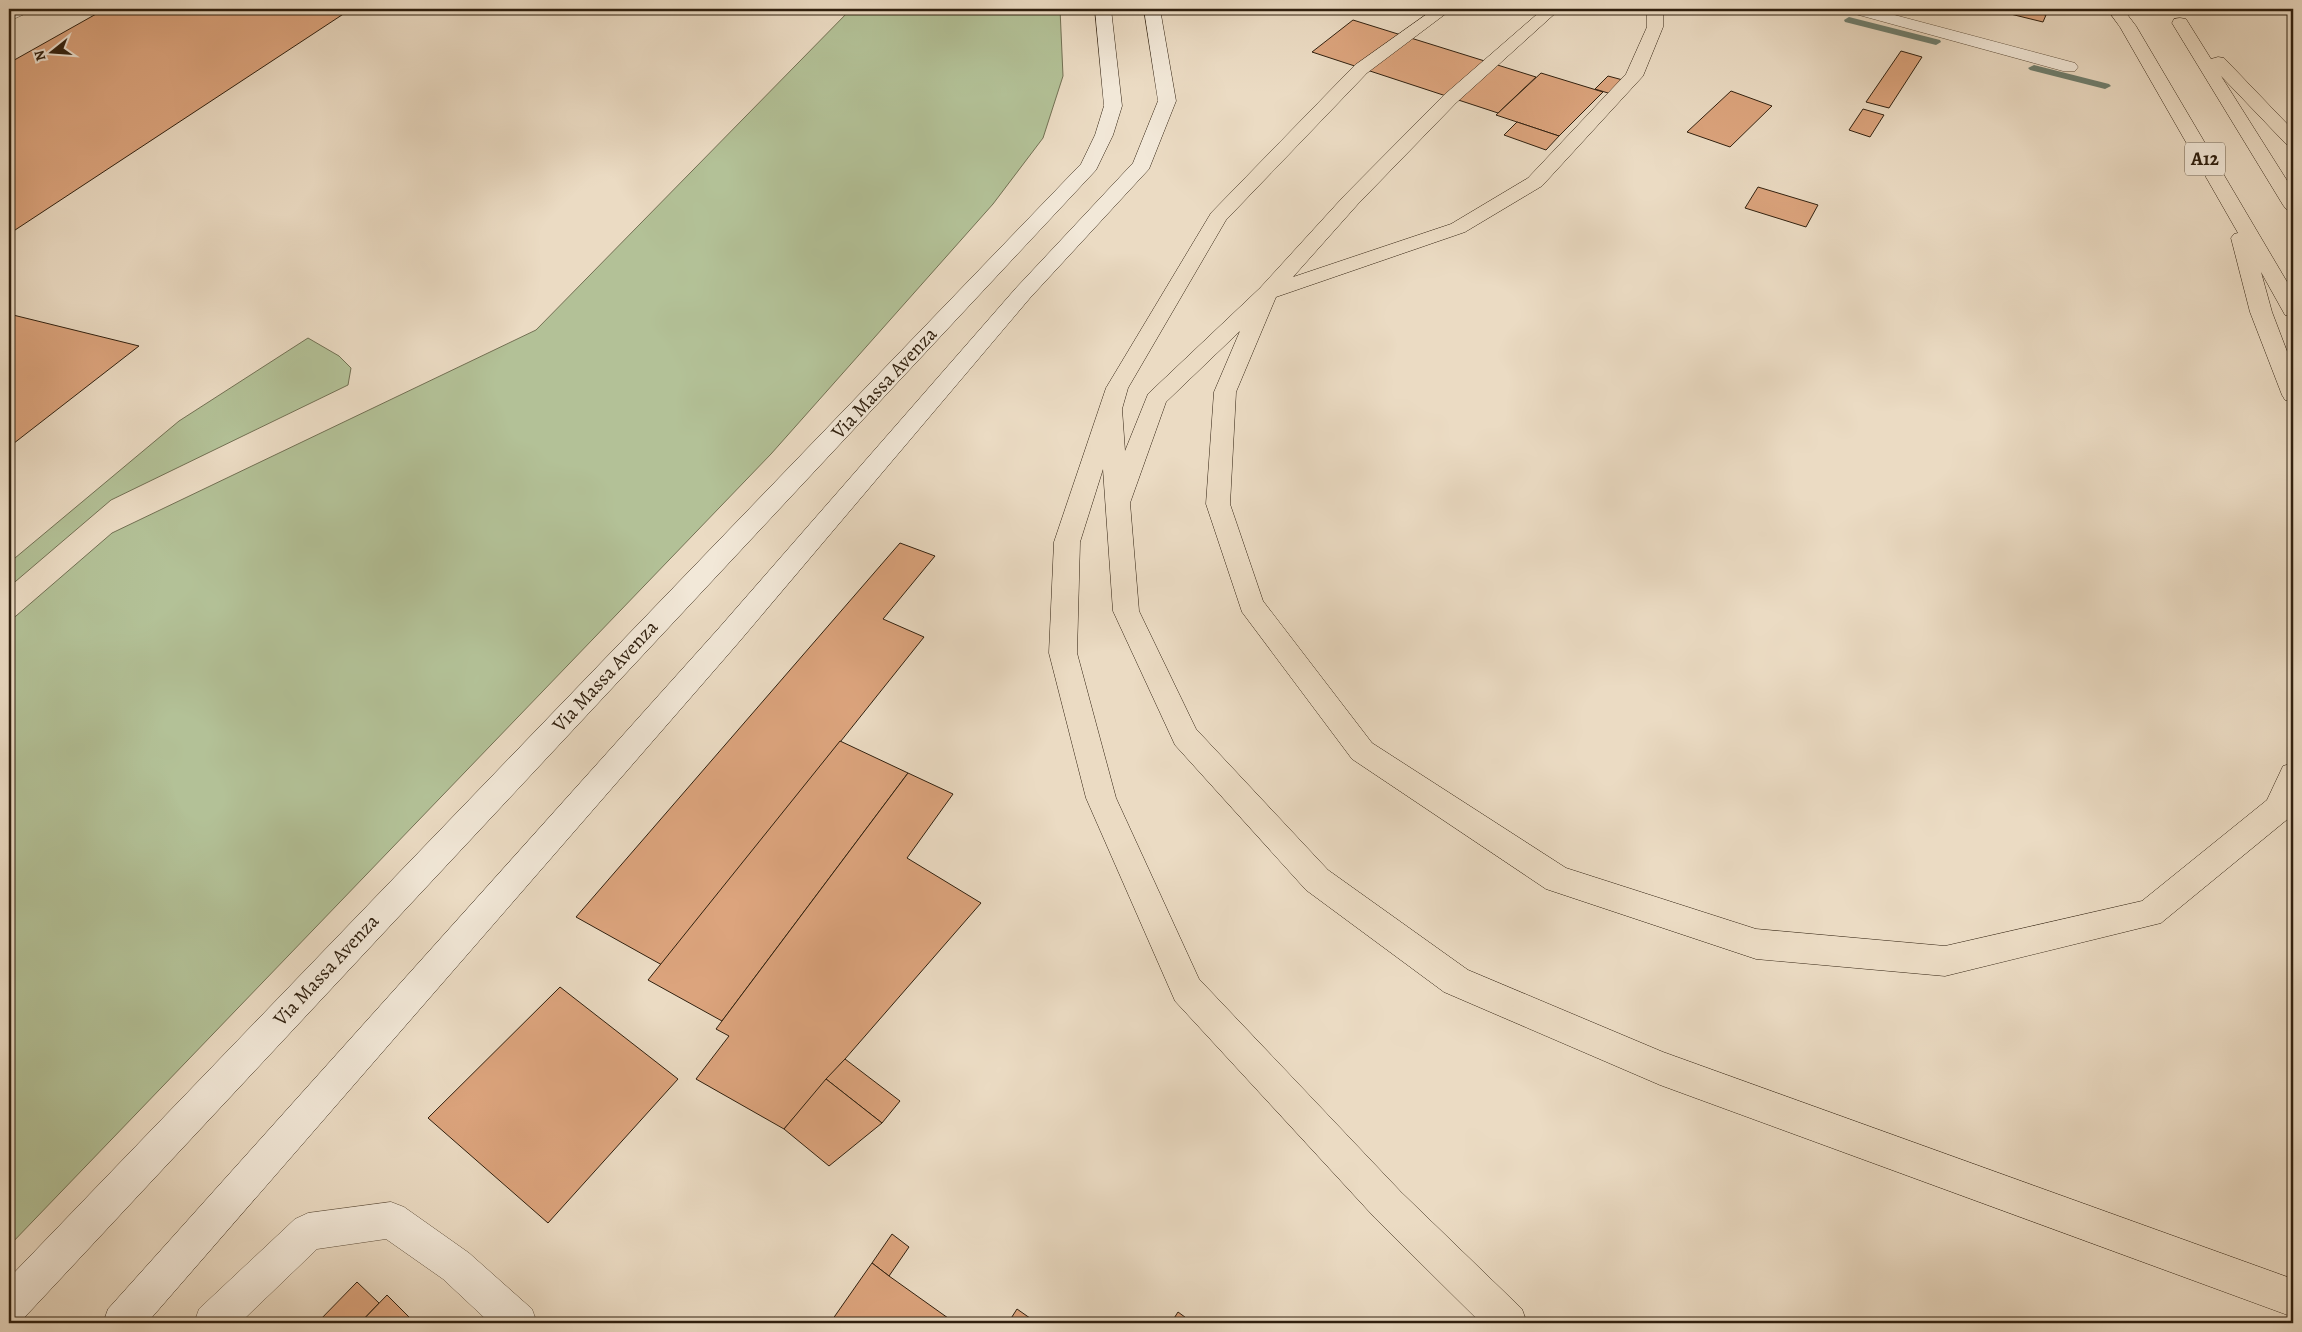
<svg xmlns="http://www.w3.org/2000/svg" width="2302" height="1332" font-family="Alegreya,serif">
<rect width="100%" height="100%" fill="#ebdbc3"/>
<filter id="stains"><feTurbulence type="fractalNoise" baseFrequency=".004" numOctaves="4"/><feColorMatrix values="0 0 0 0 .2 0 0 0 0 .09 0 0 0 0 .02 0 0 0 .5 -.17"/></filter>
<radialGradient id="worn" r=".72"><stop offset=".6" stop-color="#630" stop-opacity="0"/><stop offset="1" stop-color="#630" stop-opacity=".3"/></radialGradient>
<!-- green -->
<g fill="#b3c197" stroke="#727053">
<path d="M851 9H1060L1063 76 1043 138 993 204 771 454 9 1246V622L112 533 536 330Z"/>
<path d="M308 338 339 356 351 368 348 385 111 500 9 587V563L179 421Z"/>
</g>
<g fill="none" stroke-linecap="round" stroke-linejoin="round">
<!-- stream -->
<g fill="#6f7e6e" fill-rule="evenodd">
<path d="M1849 17 1940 40 1941 42 1936 45 1845 22 1844 20Z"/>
<path d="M2034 65 2109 84 2111 86 2105 89 2030 70 2028 68Z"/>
</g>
</g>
<!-- building -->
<g fill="#dca47d" stroke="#30200f">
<path d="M105 9H351L9 234V63Z"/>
<path d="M1990 9H2038L2036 13 2046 15 2043 22Z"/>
<path d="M1353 20 1536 77 1498 113 1312 52Z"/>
<path d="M1901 51 1922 57 1889 108 1866 102Z"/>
<path d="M1541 73 1603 92 1559 136 1496 115Z"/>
<path d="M1608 76 1634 83 1621 97 1595 89Z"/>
<path d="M1731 91 1772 106 1730 147 1687 132Z"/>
<path d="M1863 109 1884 115 1870 137 1849 130Z"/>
<path d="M1517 122 1559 136 1546 150 1504 135Z"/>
<path d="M1758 187 1818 205 1806 227 1745 208Z"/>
<path d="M9 314 139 346 9 447Z"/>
<path d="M900 543 935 556 883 619 924 637 662 965 576 917Z"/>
<path d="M840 741 908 773 722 1021 648 980Z"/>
<path d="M908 773 953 794 907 858 981 903 784 1129 696 1079 729 1036 716 1029Z"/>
<path d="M560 987 678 1079 548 1223 428 1118Z"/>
<path d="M845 1059 900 1101 882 1123 826 1079Z"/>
<path d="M826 1079 882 1123 829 1166 784 1129Z"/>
<path d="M892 1234 909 1247 889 1276 872 1263Z"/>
<path d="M872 1263 889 1276 955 1323H830Z"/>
<path d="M357 1282 379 1303 360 1323H317Z"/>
<path d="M387 1295 415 1323H360Z"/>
<path d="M1017 1309 1037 1323H1008Z"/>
<path d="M1178 1312 1193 1323H1171Z"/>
</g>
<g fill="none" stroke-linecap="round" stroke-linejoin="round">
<defs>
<path id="service" d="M11 9H31L29 12 9 21V10Z"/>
<g id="minor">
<path d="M1846 9H1872L2075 63 2078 67 2075 71H2063L1848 12Z"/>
<path d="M391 1202 404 1207 469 1253 532 1309 537 1323H490L443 1279 386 1239 317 1249 240 1323H194L199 1309 295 1219 308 1213Z"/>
</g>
<g id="secondary">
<path d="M1095 9H1111L1122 106 1113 135 1096 170 23 1319 9 1323V1278L1081 164 1095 135 1104 106Z"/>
<path d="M1144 9H1160L1176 101 1149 169 1030 298 739 642 147 1323H103L108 1309 719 628 1016 288 1133 163 1158 101Z"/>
</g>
<g id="motorway">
<path d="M1434 9H1452L1367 73 1226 220 1128 388 1122 409 1125 451 1148 394 1260 288 1344 196 1444 95 1543 9H1560L1456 103 1358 204 1293 277 1451 224 1528 178 1626 74 1647 27V9H1663V27L1643 76 1542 186 1465 232 1276 297 1236 392 1230 504 1263 601 1372 743 1566 868 1756 929 1945 946 2142 901 2267 800 2283 766 2293 763V808L2289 818 2161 923 1945 976 1756 959 1546 889 1352 759 1242 612 1206 504 1214 392 1240 331 1166 402 1130 503 1139 611 1196 729 1328 870 1468 970 1663 1052 2293 1279V1317L1660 1085 1444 992 1306 890 1175 745 1113 611 1103 469 1080 542 1077 653 1116 798 1199 979 1401 1192 1522 1309 1527 1323H1481L1375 1218 1175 1001 1086 798 1049 653 1054 542 1106 388 1211 213 1355 65Z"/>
<path d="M2107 9H2123L2136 26 2293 292V317L2285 315 2261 272 2272 312 2293 367V402L2285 400 2282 395 2250 312 2231 238 2234 234 2238 233 2120 27Z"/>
<path d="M2180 18 2186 19 2211 59 2218 57 2224 58 2293 130V146L2286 144 2221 76 2293 190V211L2286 209 2283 205 2172 23 2174 19Z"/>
</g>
</defs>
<!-- service casing -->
<use href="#service" stroke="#5f4f3c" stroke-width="1"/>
<!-- minor casing -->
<use href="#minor" stroke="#5f4f3c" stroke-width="1"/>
<!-- secondary casing -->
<use href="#secondary" stroke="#30200f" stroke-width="1"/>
<!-- motorway casing -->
<use href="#motorway" stroke="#30200f" stroke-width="1"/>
<!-- service -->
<use href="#service" fill="#f2e8d8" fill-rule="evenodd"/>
<!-- minor -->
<use href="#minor" fill="#f2e8d8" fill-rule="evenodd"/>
<!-- secondary -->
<use href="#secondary" fill="#f2e8d8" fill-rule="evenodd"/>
<!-- motorway -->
<use href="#motorway" fill="#ebdbc3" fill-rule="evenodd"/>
</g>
<g text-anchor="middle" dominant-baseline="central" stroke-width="4" stroke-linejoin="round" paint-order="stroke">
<!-- shield labels -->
<rect fill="#f2e8d8" stroke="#6a5c4b" stroke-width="1" x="2185" y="142.5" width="40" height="33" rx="4"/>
<g font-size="19" font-weight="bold" fill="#30200f">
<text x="2205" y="159">A12</text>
</g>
<!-- street labels -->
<g font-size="20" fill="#30200f" stroke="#f2e8d8">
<text transform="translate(884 383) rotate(-47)">Via Massa Avenza</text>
<text transform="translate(605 676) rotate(-47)">Via Massa Avenza</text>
<text transform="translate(326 970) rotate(-47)">Via Massa Avenza</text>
</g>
</g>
<!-- margin -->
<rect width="2302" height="1332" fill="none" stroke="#ebdbc3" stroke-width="30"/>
<rect x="10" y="10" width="2282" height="1312" fill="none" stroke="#30200f" stroke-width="2.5"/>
<rect x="15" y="15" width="2272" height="1302" fill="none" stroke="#30200f"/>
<!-- north arrow -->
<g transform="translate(52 52) rotate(253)" stroke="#f2e8d8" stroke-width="4" paint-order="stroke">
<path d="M0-4L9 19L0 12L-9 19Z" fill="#30200f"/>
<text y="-8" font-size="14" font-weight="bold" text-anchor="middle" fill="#30200f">N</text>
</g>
<rect width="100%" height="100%" filter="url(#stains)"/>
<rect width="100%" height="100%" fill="url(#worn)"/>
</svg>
